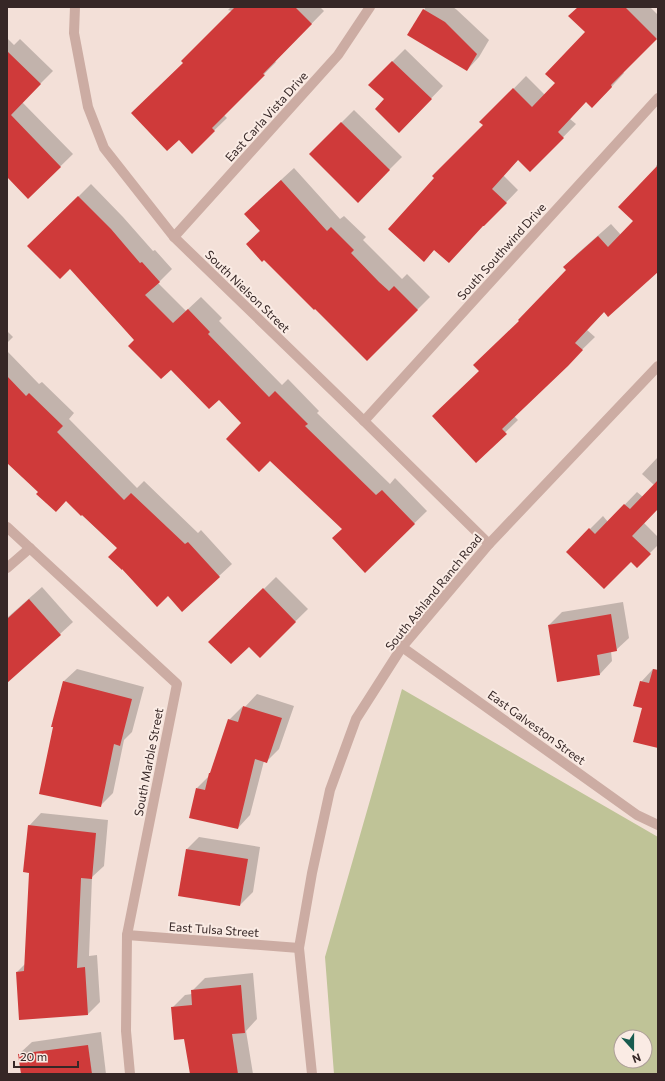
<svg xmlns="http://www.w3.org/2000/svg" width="665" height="1081" font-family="Commissioner,sans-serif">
<rect width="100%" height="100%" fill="#f3e0d8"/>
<!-- green -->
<path fill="#bfc397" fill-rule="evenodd" d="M402 689 658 837V1074H334L325 957ZM621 1037H645V1061H621Z"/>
<!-- shadow -->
<g fill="#0003">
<path d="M231 7H320L324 11 275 61 276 62 224 115 227 118 192 152 184 63 232 11 228 10Z"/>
<path d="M426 7H453L457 10 489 40 479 57 467 70 424 10Z"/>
<path d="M579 7H650L658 15V37L623 72 624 73 605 94 586 101 570 119 576 124 530 171 519 159 503 175 518 190 496 213 435 249 424 260 484 125 481 122 526 76 545 95 556 83 586 32Z"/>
<path d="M7 38 14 45 20 39 53 71 22 102 73 154 28 198 7 175Z"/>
<path d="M405 49 443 86 399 132 385 99 370 84Z"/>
<path d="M354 110 402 157 358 201 310 154Z"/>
<path d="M658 163V266L605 311 587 330 595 337 514 416 518 420 476 461 480 371 520 320 567 270 564 267 577 254 611 224 621 235 635 221 657 167 656 166Z"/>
<path d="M294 168 340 219 344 216 366 237 363 240 402 279 407 274 430 297 367 360 315 307 247 244 260 230 258 201Z"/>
<path d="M91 184 123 217 153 251 155 250 172 269 158 283 186 311 201 297 222 318 219 321 282 385 288 379 319 411 317 413 390 484 395 478 427 511 365 571 343 529 270 459 243 423 219 399 171 368 135 340 70 267 29 246Z"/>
<path d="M7 331 13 337 7 343Z"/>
<path d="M7 351 39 384 42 382 74 413 69 419 137 488 144 481 198 533 201 530 232 564 219 576 168 595 66 500 39 492 7 461Z"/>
<path d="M658 457V508L644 523 658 537V545L637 566 631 561 567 552 603 516 608 522 637 492 643 497 654 485 642 474Z"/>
<path d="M276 577 308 609 260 656 249 645 210 642Z"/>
<path d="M42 587 73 622 60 634 7 679V618Z"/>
<path d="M623 602 629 638 616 650 611 651 612 661 600 674 549 625 562 612Z"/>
<path d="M77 669 144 687 132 732 124 740 113 793 100 806 64 681Z"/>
<path d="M653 669 658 670V747L643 708 641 682Z"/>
<path d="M257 694 294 706 279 749 266 762 264 761 250 815 238 828 197 788 210 775 229 720 242 707 244 708Z"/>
<path d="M41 813 108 820 104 866 92 877 89 956 97 955 100 1002 88 1014 17 972 25 964 30 872 29 826Z"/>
<path d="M199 837 260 847 253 892 240 905 187 849Z"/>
<path d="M253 973 257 1019 246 1031 253 1074H191L185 1038 172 1008 185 995 192 994V991L205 978Z"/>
<path d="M101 1032 106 1074H22L19 1054 32 1042Z"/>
</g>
<!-- building -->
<g fill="#cf3a3a">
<path d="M235 7H295L312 24 263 74 265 75 212 128 215 131 192 154 179 140 167 151 131 113 183 63 181 61Z"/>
<path d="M578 7H625L657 39 611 85 612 87 592 108 586 102 558 132 564 138 530 172 518 160 492 189 507 203 484 226H483L449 263 434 250 424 262 388 229 434 178 432 176 483 125 479 122 513 88 532 107 555 83 545 74 585 32 568 16Z"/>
<path d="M423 9 445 22 477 54 467 71 407 35Z"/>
<path d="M7 51 41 84 11 115 61 167 28 199 7 177Z"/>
<path d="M392 61 432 99 399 133 375 109 384 99 368 85Z"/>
<path d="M341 122 390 170 358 203 309 154Z"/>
<path d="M658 165V272L608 317 604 312 575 343 583 350 568 366 502 429 507 434 476 463 432 416 479 371 473 365 519 321 518 320 566 270 563 267 598 236 608 247 633 221 618 207Z"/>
<path d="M281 180 327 231 331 227 354 250 351 253 379 282 389 291 394 286 418 310 367 361 315 309 314 310 264 260 262 262 246 244 260 231 244 214Z"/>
<path d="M78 196 111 229 140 263 142 262 160 282 145 295 173 323 188 309 210 332 208 334 269 397 275 391 308 424 305 426 376 495 382 490 415 524 365 573 332 538 342 529 270 461 259 472 226 439 241 423 219 400 209 409 171 370 161 379 128 346 134 340 70 269 60 279 27 246Z"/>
<path d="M7 376 26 396 29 393 63 426 57 432 124 500 131 493 185 544 188 542 220 577 182 612 168 596 157 607 122 569V570L108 557 117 548 82 515 81 516 66 501 56 512 36 494 38 492 7 463Z"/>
<path d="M658 480V509L632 536 651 554 637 568 631 562 604 589 566 552 589 528 595 534 624 504 630 509Z"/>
<path d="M263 588 296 622 260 658 249 647 231 664 208 642Z"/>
<path d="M29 599 61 635 7 683V619Z"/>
<path d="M611 614 617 651 597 655 600 675 557 682 548 625Z"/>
<path d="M653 669 658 670V748L633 742 642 708 633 706 640 681 649 683Z"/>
<path d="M63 681 132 699 120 746 114 744 101 807 39 794 53 727H51Z"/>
<path d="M243 706 282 718 267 763 255 759 238 829 189 818 196 788 205 790 209 773H210L228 719 238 722Z"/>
<path d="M28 825 96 833 92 879 81 878 77 968 85 967 88 1015 19 1020 16 972 24 971 29 873 23 872Z"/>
<path d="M186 849 248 859 240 906 178 896Z"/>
<path d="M241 985 245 1033 232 1034 238 1074H190L184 1039 174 1040 171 1007 192 1005 191 990Z"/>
<path d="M88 1045 92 1074H21L18 1054Z"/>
</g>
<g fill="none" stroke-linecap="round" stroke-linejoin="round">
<!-- street -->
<g stroke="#ccaca3" stroke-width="10">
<path d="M75 7 74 33 88 107 104 148 174 237 364 421 489 544"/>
<path d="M174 237 338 55 370 7"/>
<path d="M364 421 658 98"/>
<path d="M7 527 177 684 127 935 126 1031 130 1074"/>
<path d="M7 568 30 548"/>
<path d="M402 647 637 815 658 825"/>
<path d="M127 935 299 948"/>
<path d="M312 1074 299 948 312 873 330 790 356 719 402 647 489 544 658 366"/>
</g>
</g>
<g text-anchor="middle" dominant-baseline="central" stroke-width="4" stroke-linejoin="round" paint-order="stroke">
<!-- street labels -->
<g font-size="12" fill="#362726" stroke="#faebe4">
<text transform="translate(266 116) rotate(-48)">East Carla Vista Drive</text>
<text transform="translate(501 251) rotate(-48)">South Southwind Drive</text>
<text transform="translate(248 291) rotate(44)">South Nielson Street</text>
<text transform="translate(433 592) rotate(-51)">South Ashland Ranch Road</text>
<text transform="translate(537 727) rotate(36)">East Galveston Street</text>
<text transform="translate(148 762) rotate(-79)">South Marble Street</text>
<text transform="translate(214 929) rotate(4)">East Tulsa Street</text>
</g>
</g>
<!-- border -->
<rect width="665" height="1081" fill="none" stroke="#362726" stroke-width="16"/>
<!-- north arrow -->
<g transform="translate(633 1049) rotate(159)"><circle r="19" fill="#faebe4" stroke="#ac9d98"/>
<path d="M0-3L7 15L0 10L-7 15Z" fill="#185b4f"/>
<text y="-6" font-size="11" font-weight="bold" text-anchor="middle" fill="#362726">N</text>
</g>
<!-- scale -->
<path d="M14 1061v6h64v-6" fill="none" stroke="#362726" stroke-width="2"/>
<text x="20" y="1061" font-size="12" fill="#362726" stroke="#faebe4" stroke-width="3" paint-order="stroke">20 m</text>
</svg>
